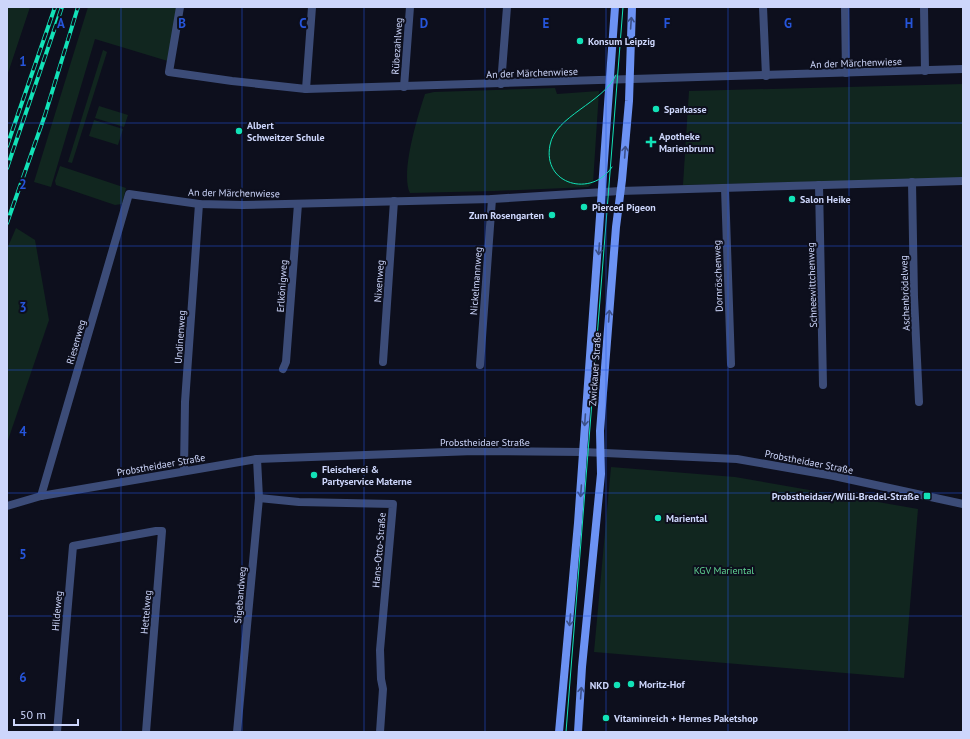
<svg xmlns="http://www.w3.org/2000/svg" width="970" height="739" font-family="'PT Sans',sans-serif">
<rect width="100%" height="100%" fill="#0d0f1d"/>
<!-- green -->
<g fill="#11261f">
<path d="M7 7H30L7 76Z"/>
<path d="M88 7H180L171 62 95 39 51 187 34 182Z"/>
<path d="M103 50 107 52 72 163 68 162Z"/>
<path d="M963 84V178L683 185 689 91Z"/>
<path d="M555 88 557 94 599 91 593 183 588 187 494 191 410 193C400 173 418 115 425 94L434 92Z"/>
<path d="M99 106 128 115 124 127 95 118Z"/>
<path d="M94 120 123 129 118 145 89 136Z"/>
<path d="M60 166 126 188 122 204 115 205 56 185 55 181Z"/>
<path d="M16 228 35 240 49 320 7 443V249Z"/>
<path d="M611 467 735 477 918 509 904 678 594 652Z"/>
</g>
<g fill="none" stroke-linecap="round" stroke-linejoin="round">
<!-- minor -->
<g stroke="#3c4c78" stroke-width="8">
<path d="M180 7 169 72 232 81 306 89 963 69"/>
<path d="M763 7 766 76"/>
<path d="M845 7 846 73"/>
<path d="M924 7 925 71"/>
<path d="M501 84 507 7"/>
<path d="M404 87 410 7"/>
<path d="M306 89 312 7"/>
<path d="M912 182 914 297 919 402"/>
<path d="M819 185 823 385"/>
<path d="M725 188 731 364"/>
<path d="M383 362 394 201"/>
<path d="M480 365 492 199"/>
<path d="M283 369 286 362 298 204"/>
<path d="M184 470 185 402 199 204"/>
<path d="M41 496 129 194 199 204 243 205 492 199 620 191 963 181"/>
<path d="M259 498 299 502 393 504 380 650 381 679 383 689 380 732"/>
<path d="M57 732 73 546 156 531H162L146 732"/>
<path d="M237 732 259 498 257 459"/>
</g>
<!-- tertiary -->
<path stroke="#3c4c78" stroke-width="8" d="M7 506 41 496 257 459 474 451 583 452 737 459 834 476 963 504"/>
<!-- secondary -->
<g stroke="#6c92f3" stroke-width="8">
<path d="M559 732 578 523 615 7"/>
<path d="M578 732 582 667 601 474 600 431 616 227 622 180 629 101 632 7"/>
</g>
<!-- tram -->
<g stroke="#12e2b7" stroke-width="1">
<path d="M612 167C592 198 542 185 550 145 555 116 603 103 616 75"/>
<path d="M566 732 623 7"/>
</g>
<defs>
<g id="rail">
<path d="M7 146 55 7"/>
<path d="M7 168 62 7"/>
<path d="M7 223 45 115 78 7"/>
</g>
</defs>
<!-- rail casing -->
<use href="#rail" stroke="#12e2b7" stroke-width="4"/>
<!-- rail -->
<use href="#rail" stroke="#0d0f1d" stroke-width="2.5" stroke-dasharray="8" stroke-linecap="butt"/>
</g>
<!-- one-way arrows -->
<defs><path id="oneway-shaft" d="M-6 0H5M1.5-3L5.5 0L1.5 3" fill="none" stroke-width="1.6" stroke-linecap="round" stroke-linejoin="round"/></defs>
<g stroke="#3c5088">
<use href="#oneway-shaft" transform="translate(631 23) rotate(-86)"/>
<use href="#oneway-shaft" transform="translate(625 152) rotate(-86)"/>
<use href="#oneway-shaft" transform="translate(599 249) rotate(94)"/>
<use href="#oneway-shaft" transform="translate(609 316) rotate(-86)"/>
<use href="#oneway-shaft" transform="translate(585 420) rotate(94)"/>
<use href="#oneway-shaft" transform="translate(581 491) rotate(94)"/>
<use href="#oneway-shaft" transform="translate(570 620) rotate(95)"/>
<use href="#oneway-shaft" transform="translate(581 693) rotate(-86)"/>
</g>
<!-- grid -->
<path fill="none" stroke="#2655da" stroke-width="1" stroke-opacity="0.55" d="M121 7V732M242 7V732M364 7V732M485 7V732M606 7V732M728 7V732M849 7V732M7 123H963M7 246H963M7 370H963M7 493H963M7 616H963"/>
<!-- markers -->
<g fill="#12e2b7" stroke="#0d0f1d" stroke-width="1.5">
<circle cx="580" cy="41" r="4"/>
<circle cx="656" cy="109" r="4"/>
<circle cx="239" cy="131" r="4"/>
<path d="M649 136h4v4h4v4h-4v4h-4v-4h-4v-4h4z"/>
<circle cx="792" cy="199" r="4"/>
<circle cx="584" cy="207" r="4"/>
<circle cx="552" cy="215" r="4"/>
<circle cx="314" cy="475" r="4"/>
<rect x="923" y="492" width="8" height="8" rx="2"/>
<circle cx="658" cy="518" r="4"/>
<circle cx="631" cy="684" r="4"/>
<circle cx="617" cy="685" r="4"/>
<circle cx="606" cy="718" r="4"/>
</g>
<g text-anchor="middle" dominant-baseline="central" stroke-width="4" stroke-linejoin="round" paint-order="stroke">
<!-- poi labels -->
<g font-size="10" font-weight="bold" fill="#cdd6fb" stroke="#0d0f1d" text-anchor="start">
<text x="588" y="41">Konsum Leipzig</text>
<text x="664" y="109">Sparkasse</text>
<text x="247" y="125">Albert<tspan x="247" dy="12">Schweitzer Schule</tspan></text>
<text x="659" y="136">Apotheke<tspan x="659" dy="12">Marienbrunn</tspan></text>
<text x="800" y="199">Salon Heike</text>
<text x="592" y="207">Pierced Pigeon</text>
<text x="544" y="215" text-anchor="end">Zum Rosengarten</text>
<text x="322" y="469">Fleischerei &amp;<tspan x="322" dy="12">Partyservice Materne</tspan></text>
<text x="919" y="496" text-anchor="end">Probstheidaer/Willi-Bredel-Straße</text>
<text x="666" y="518">Mariental</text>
<text x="639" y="684">Moritz-Hof</text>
<text x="609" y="685" text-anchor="end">NKD</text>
<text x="614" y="718">Vitaminreich + Hermes Paketshop</text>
</g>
<!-- street labels -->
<g font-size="10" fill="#cdd6fb" stroke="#0d0f1d">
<text transform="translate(397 46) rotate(-86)">Rübezahlweg</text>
<text transform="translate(856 63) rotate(-2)">An der Märchenwiese</text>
<text transform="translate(532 73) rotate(-2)">An der Märchenwiese</text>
<text transform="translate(234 193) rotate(1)">An der Märchenwiese</text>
<text transform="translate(718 276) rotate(-92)">Dornröschenweg</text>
<text transform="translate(379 281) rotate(-86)">Nixenweg</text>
<text transform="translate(476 281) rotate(-86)">Nickelmannweg</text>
<text transform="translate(812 285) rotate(-92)">Schneewittchenweg</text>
<text transform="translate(282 286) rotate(-86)">Erlkönigweg</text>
<text transform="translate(905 293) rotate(-92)">Aschenbrödelweg</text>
<text transform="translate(180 337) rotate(-86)">Undinenweg</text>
<text transform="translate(76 342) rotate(-74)">Riesenweg</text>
<text transform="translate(595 369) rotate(-86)">Zwickauer Straße</text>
<text x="485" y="442">Probstheidaer Straße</text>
<text transform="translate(809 462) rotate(11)">Probstheidaer Straße</text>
<text transform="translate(161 465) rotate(-10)">Probstheidaer Straße</text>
<text transform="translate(379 550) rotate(-85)">Hans-Otto-Straße</text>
<text transform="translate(240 595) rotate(-85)">Sigebandweg</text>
<text transform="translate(57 611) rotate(-85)">Hildeweg</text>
<text transform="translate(146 612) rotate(-85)">Hettelweg</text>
</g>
<!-- park labels -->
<g font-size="10" fill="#60d493" stroke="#0d0f1d">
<text x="724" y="570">KGV Mariental</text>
</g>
</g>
<g font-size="13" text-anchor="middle" font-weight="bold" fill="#2655da" stroke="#0d0f1d" stroke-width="4" stroke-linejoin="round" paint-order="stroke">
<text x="61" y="28">A</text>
<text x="182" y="28">B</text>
<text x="303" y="28">C</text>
<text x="424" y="28">D</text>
<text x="546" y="28">E</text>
<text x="667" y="28">F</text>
<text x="788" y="28">G</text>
<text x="909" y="28">H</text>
<text x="23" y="66">1</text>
<text x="23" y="189">2</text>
<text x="23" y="312">3</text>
<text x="23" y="436">4</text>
<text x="23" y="559">5</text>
<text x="23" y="682">6</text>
</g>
<!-- border -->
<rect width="970" height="739" fill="none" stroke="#cdd6fb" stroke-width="16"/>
<!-- scale -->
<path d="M14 719v6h64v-6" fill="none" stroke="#cdd6fb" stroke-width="2"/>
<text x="20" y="719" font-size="12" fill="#cdd6fb" stroke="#0d0f1d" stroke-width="3" paint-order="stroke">50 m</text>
</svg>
